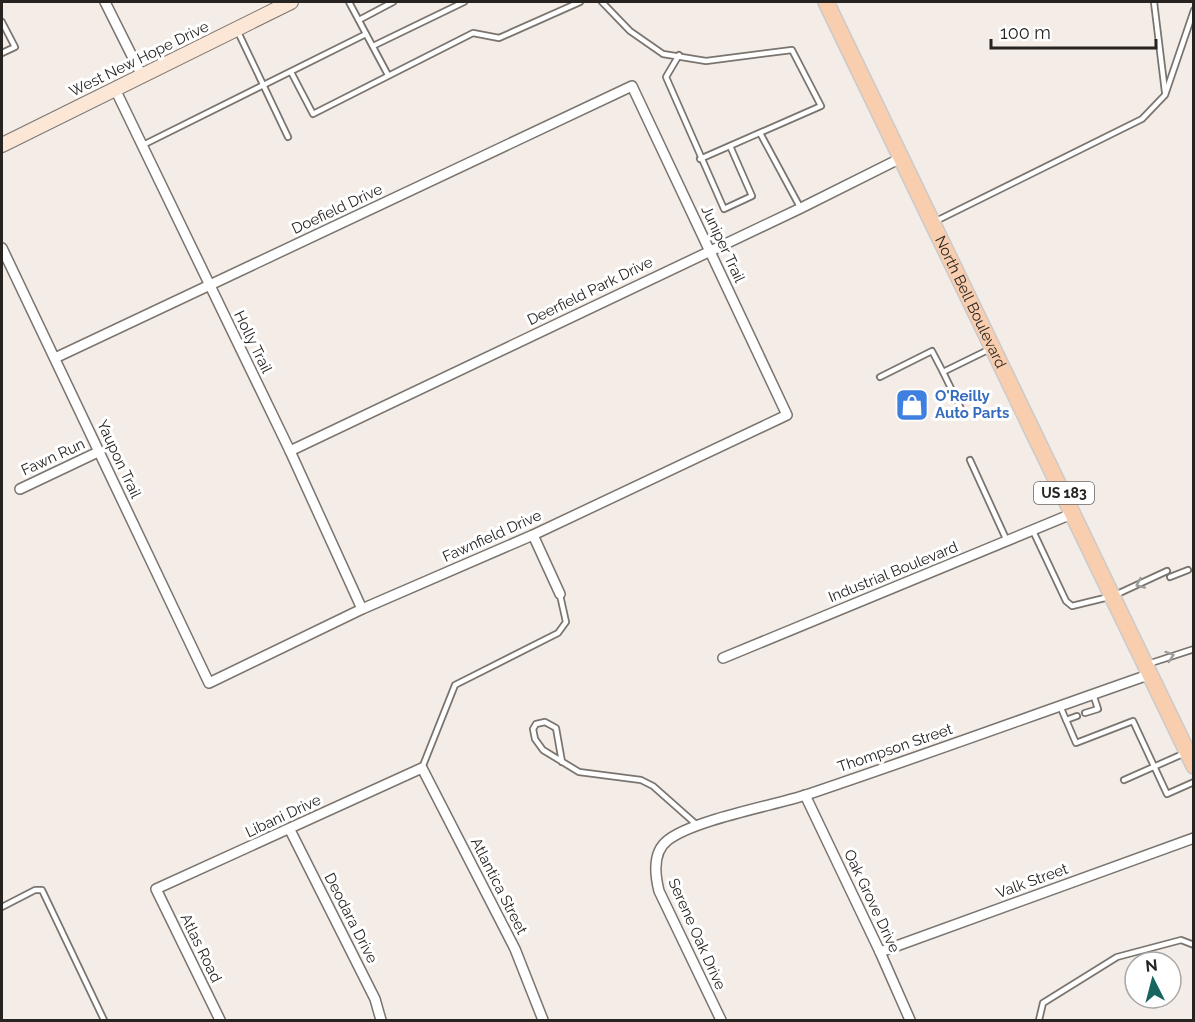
<svg xmlns="http://www.w3.org/2000/svg" width="1195" height="1022" font-family="Raleway,sans-serif">
<rect width="100%" height="100%" fill="#f4ece7"/>
<g fill="none" stroke-linecap="round" stroke-linejoin="round">
<defs>
<g id="lane">
<path d="M349 2 388 75"/>
<path d="M602 2 630 31 663 54 706 61 792 50 821 106 700 159"/>
<path d="M1154 2 1165 92"/>
<path d="M359 20 393 2"/>
<path d="M2 22 15 47 2 53"/>
<path d="M238 32 288 137"/>
<path d="M373 46 464 2"/>
<path d="M679 55 666 77 724 209 752 196 730 146"/>
<path d="M291 72 313 114 473 33 499 38 580 2"/>
<path d="M760 133 800 207"/>
<path d="M141 146 366 34"/>
<path d="M936 221 1142 119 1165 95 1194 10"/>
<path d="M943 372 964 415"/>
<path d="M880 377 932 351 943 372 990 349"/>
<path d="M970 460 1007 541"/>
<path d="M1033 531 1066 601 1072 606 1113 596 1167 571"/>
<path d="M1170 577 1188 570"/>
<path d="M1148 664 1194 649"/>
<path d="M1060 706 1076 743 1133 721 1167 794 1194 782"/>
<path d="M1085 713 1098 709 1093 694"/>
<path d="M1066 720 1077 716"/>
<path d="M562 762 556 728 545 722 536 724 533 729 535 739 543 750 579 772 641 780 653 786 697 825"/>
<path d="M422 768 455 685 558 633 566 622 560 595"/>
<path d="M1124 780 1185 753"/>
<path d="M2 907 35 890H42L104 1020"/>
<path d="M1039 1020 1043 1003 1117 957 1181 940 1194 945"/>
</g>
<g id="street">
<path d="M105 2 142 76"/>
<path d="M115 89 290 451 362 609"/>
<path d="M2 248 209 683 362 609 533 535 787 415 632 86 55 358"/>
<path d="M290 451 801 208 903 157"/>
<path d="M20 489 98 452"/>
<path d="M533 535 560 594"/>
<path d="M723 658 1074 513"/>
<path d="M805 795 880 952 910 1020"/>
<path d="M290 830 375 999 381 1020"/>
<path d="M880 952 1194 838"/>
<path d="M220 1020 156 889 422 768 515 949 543 1020"/>
<path d="M721 1020 659 891C655 875 652 852 668 840 694 820 771 806 806 795 922 756 1036 714 1151 674"/>
</g>
<path id="secondary" d="M2 145 291 2"/>
<g id="primary">
<path id="s1" d="M826 2 1194 766"/>
</g>
</defs>
<!-- lane casing -->
<use href="#lane" stroke="#7a746f" stroke-width="8"/>
<!-- street casing -->
<use href="#street" stroke="#7a746f" stroke-width="12"/>
<!-- secondary casing -->
<use href="#secondary" stroke="#7a746f" stroke-width="16"/>
<!-- primary casing -->
<use href="#primary" stroke="#cbcaca" stroke-width="18"/>
<!-- lane -->
<use href="#lane" stroke="#fff" stroke-width="4.5"/>
<!-- street -->
<use href="#street" stroke="#fff" stroke-width="9"/>
<!-- secondary -->
<use href="#secondary" stroke="#fce7d7" stroke-width="14"/>
<!-- primary -->
<use href="#primary" stroke="#f9ceaf" stroke-width="15"/>
</g>
<!-- one-way arrows -->
<defs><path id="oneway-chevron" d="M-2-3.5L2.5 0L-2 3.5" fill="none" stroke-width="1.6" stroke-linecap="round" stroke-linejoin="round" transform="scale(1.5)"/></defs>
<g stroke="#9d9c9b">
<use href="#oneway-chevron" transform="translate(1140 584) rotate(156)"/>
<use href="#oneway-chevron" transform="translate(1170 656) rotate(-18)"/>
</g>
<!-- icons -->
<defs>
<symbol id="shop-square" viewBox="-11 -11 22 22"><rect x="-9" y="-9" width="18" height="18" rx="4" fill="#3f7fe0" stroke="#fff"/><path d="M-5-2.5h2.3a2.7 3.5 0 0 1 5.4 0H5L5.5 6h-11ZM-1.5-2.5h3a1.5 2.3 0 0 0-3 0Z" fill="#fff"/></symbol>
</defs>
<g fill-rule="evenodd">
<use href="#shop-square" x="893" y="386" width="38" height="38"/>
</g>
<g text-anchor="middle" dominant-baseline="central" stroke-width="6" stroke-linejoin="round" paint-order="stroke">
<!-- shield labels -->
<rect fill="#fff" stroke="#676564" stroke-width="1.5" x="1034" y="482" width="60" height="22" rx="4.5"/>
<g font-size="14" font-weight="bold" fill="#262321">
<text x="1064" y="493">US 183</text>
</g>
<!-- street labels -->
<g font-size="15" fill="#262321" stroke="#fff">
<text transform="translate(139 59) rotate(-26)">West New Hope Drive</text>
<text transform="translate(337 209) rotate(-25)">Doefield Drive</text>
<text transform="translate(723 244) rotate(65)">Juniper Trail</text>
<text transform="translate(590 291) rotate(-26)">Deerfield Park Drive</text>
<text stroke="none"><textPath href="#s1" startOffset="333">North Bell Boulevard</textPath></text>
<text transform="translate(253 342) rotate(64)">Holly Trail</text>
<text transform="translate(53 457) rotate(-25)">Fawn Run</text>
<text transform="translate(119 459) rotate(65)">Yaupon Trail</text>
<text transform="translate(492 536) rotate(-24)">Fawnfield Drive</text>
<text transform="translate(893 572) rotate(-22)">Industrial Boulevard</text>
<text transform="translate(895 748) rotate(-19)">Thompson Street</text>
<text transform="translate(283 816) rotate(-25)">Libani Drive</text>
<text transform="translate(1032 881) rotate(-20)">Valk Street</text>
<text transform="translate(499 886) rotate(63)">Atlantica Street</text>
<text transform="translate(872 901) rotate(65)">Oak Grove Drive</text>
<text transform="translate(351 918) rotate(63)">Deodara Drive</text>
<text transform="translate(697 934) rotate(66)">Serene Oak Drive</text>
<text transform="translate(201 948) rotate(64)">Atlas Road</text>
</g>
<!-- shop labels -->
<g font-size="15" font-weight="bold" fill="#366cbe" stroke="#fff" text-anchor="start">
<text x="935" y="396">O'Reilly<tspan x="935" dy="17">Auto Parts</tspan></text>
</g>
</g>
<!-- border -->
<rect width="1195" height="1022" fill="none" stroke="#262321" stroke-width="6"/>
<!-- north arrow -->
<g transform="translate(1153 980) rotate(354)"><circle r="28" fill="#ffffff" stroke="#a8a7a6" stroke-width="1.5"/>
<path d="M0-4.5L10 22L0 15L-10 22Z" fill="#18645e"/>
<text y="-9" font-size="16" font-weight="bold" text-anchor="middle" fill="#262321">N</text>
</g>
<!-- scale -->
<path d="M991 39v9h165v-9" fill="none" stroke="#262321" stroke-width="3"/>
<text x="1000" y="39" font-size="18" fill="#262321" stroke="#ffffff" stroke-width="4.5" paint-order="stroke">100 m</text>
</svg>
